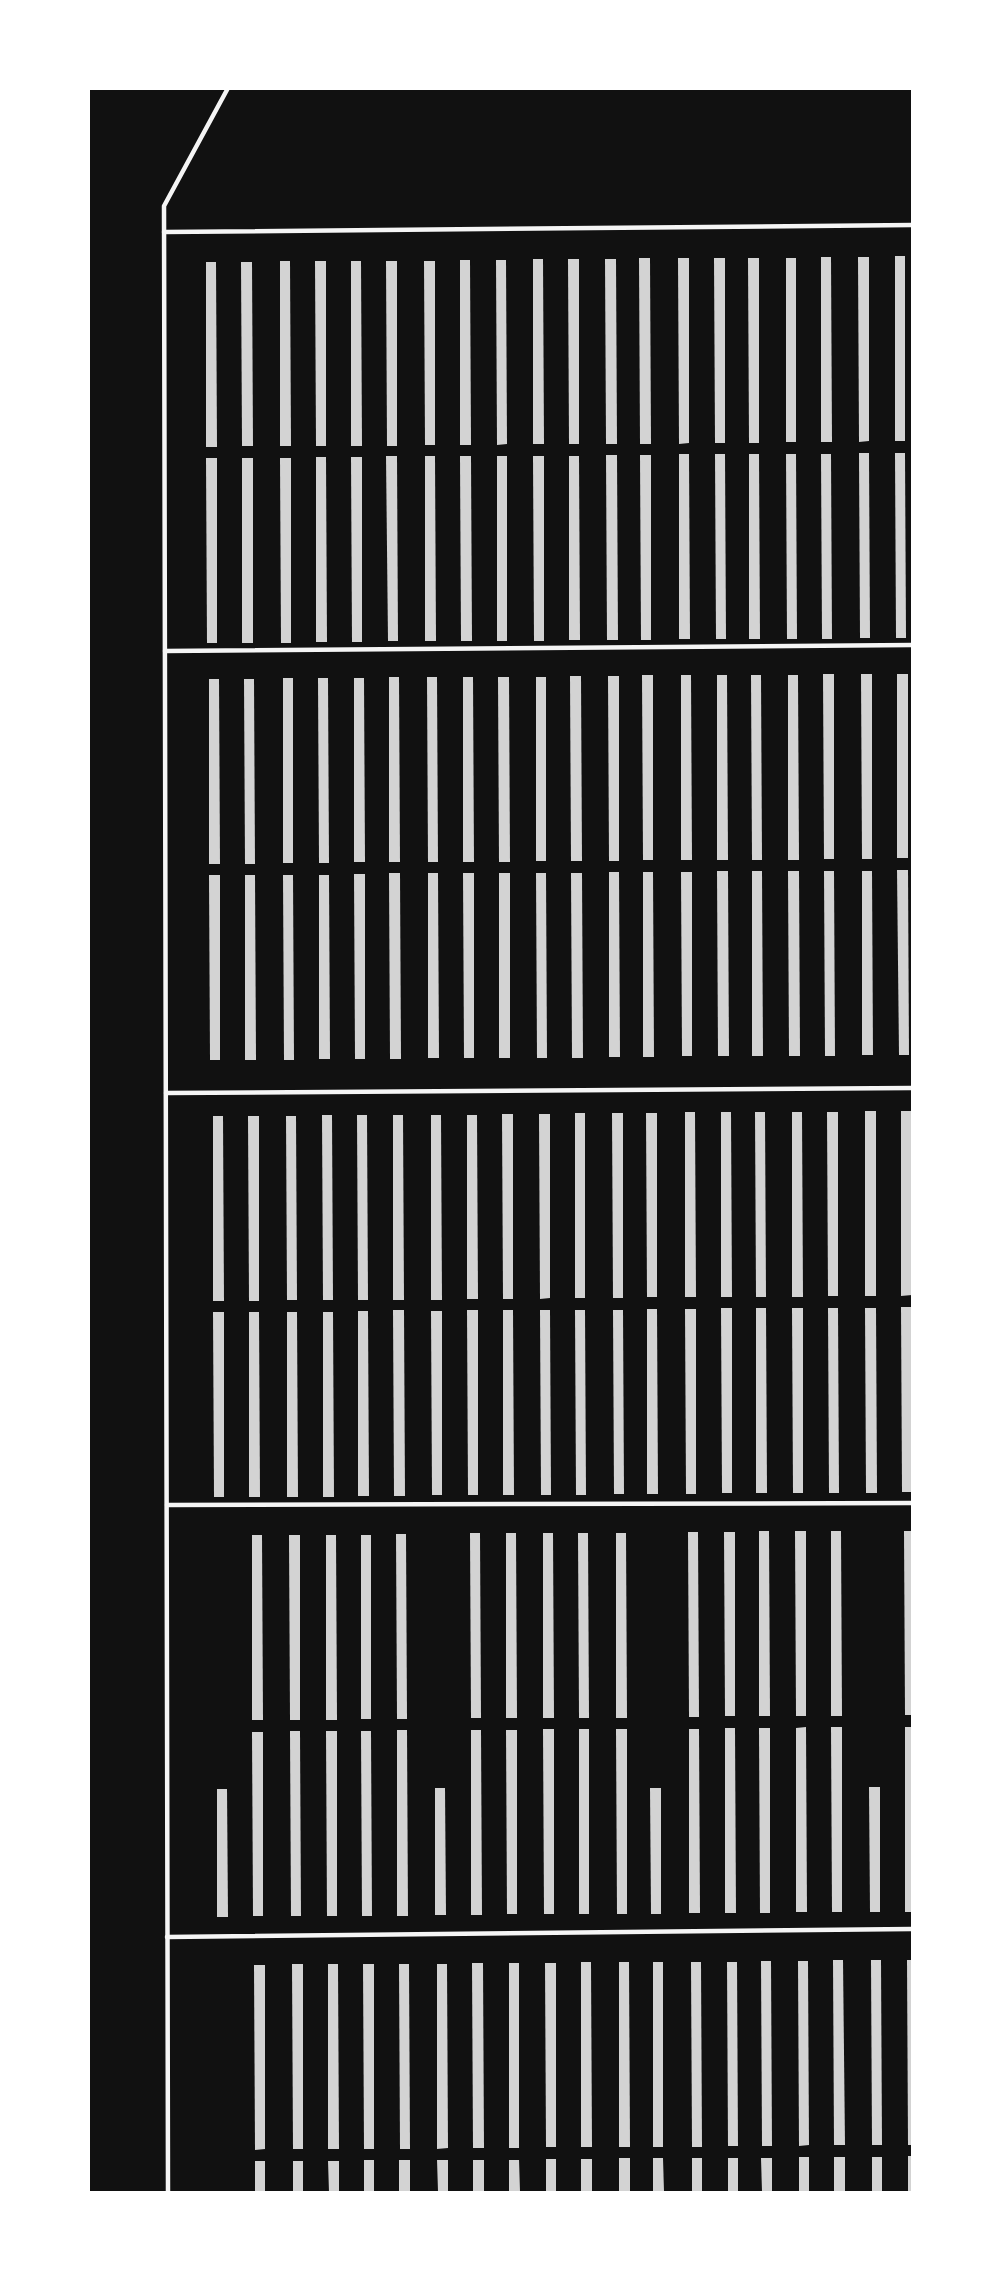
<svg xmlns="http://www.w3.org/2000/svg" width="1001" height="2281" font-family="'DejaVu Sans',sans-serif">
<rect width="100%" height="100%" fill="#111"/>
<!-- building -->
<g fill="#d3d3d3">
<rect x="895" y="256" width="10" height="185"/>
<path d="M821 257H831L832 442H821Z"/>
<path d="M858 257H869V441L859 442Z"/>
<path d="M639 258H650L651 444H640Z"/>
<path d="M678 258H689V443L679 444Z"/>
<path d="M714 258H725V443H715Z"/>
<path d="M748 258H759V443H749Z"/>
<rect x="786" y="258" width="10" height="184"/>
<path d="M533 259H543L544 444H533Z"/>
<path d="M568 259H579V444H569Z"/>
<path d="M605 259H616L617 444H606Z"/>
<path d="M460 260H470L471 445H460Z"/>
<path d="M496 260H506L507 444 497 445Z"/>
<path d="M280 261H290L291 446H280Z"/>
<path d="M315 261H326V446H316Z"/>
<path d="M351 261H361L362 446H351Z"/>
<path d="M386 261H397V446H387Z"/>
<path d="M424 261H435V445H425Z"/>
<path d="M206 262H216L217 447H206Z"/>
<path d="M241 262H252L253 446H242Z"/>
<path d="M859 453H869L870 638H860Z"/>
<path d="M895 453H905L906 638H896Z"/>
<path d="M679 454H689L690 639H679Z"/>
<path d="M715 454H725L726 639H716Z"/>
<path d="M749 454H759L760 639H749Z"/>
<path d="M786 454H796L797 639H787Z"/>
<path d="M821 454H831L832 639H822Z"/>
<path d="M606 455H617L618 640H607Z"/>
<path d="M640 455H651V640H641Z"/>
<path d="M386 456H397L398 641H388Z"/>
<path d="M425 456H435L436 641H425Z"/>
<path d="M460 456H471L472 641H461Z"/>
<rect x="497" y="456" width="10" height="185"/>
<path d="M533 456H544V641H534Z"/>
<path d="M569 456H579L580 640H569Z"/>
<path d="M316 457H326L327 642H316Z"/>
<path d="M351 457H362V642H352Z"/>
<path d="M206 458H217V643H207Z"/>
<rect x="242" y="458" width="11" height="185"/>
<path d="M280 458H291V643H281Z"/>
<path d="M823 674H834V859H824Z"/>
<path d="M861 674H872V859H862Z"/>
<rect x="897" y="674" width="11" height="184"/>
<path d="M642 675H653V860H643Z"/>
<path d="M681 675H691L692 860H681Z"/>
<path d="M717 675H727L728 860H717Z"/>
<path d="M751 675H761L762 860H752Z"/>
<path d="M788 675H798L799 860H788Z"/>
<path d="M570 676H581L582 861H571Z"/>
<path d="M608 676H619V861H609Z"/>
<path d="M389 677H399L400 862H389Z"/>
<path d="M427 677H437L438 862H428Z"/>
<path d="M463 677H473L474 862H463Z"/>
<path d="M498 677H509L510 862H499Z"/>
<rect x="536" y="677" width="10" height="184"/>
<rect x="283" y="678" width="10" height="185"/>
<path d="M318 678H328L329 863H319Z"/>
<path d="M354 678H364L365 862H354Z"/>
<path d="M209 679H219L220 864H209Z"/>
<path d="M244 679H254L255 864H245Z"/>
<path d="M897 870H908L909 1055H899Z"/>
<path d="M717 871H728L729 1056H718Z"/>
<path d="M752 871H762L763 1056H752Z"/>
<path d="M788 871H799L800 1056H789Z"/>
<path d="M824 871H834L835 1056H825Z"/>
<path d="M862 871H872L873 1055H862Z"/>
<path d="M609 872H619L620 1057H609Z"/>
<path d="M643 872H653L654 1057H643Z"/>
<path d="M681 872H692V1056H682Z"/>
<path d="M389 873H400L401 1059H390Z"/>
<path d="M428 873H438L439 1058H428Z"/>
<path d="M463 873H474V1058H464Z"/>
<rect x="499" y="873" width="11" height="185"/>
<path d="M536 873H546L547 1058H537Z"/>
<path d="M571 873H582L583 1058H572Z"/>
<path d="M354 874H365V1059H355Z"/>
<path d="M209 875H220V1060H210Z"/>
<path d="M245 875H255L256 1060H245Z"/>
<path d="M283 875H293L294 1060H284Z"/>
<path d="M319 875H329L330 1059H319Z"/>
<rect x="865" y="1111" width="11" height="185"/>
<path d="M901 1111H911L912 1295 901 1296Z"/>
<path d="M685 1112H695L696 1297H685Z"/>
<path d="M721 1112H731L732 1297H721Z"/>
<path d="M755 1112H765L766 1297H756Z"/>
<path d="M792 1112H802L803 1297H792Z"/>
<path d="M827 1112H838V1296H828Z"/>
<rect x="575" y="1113" width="10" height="185"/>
<path d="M612 1113H623V1298H613Z"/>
<path d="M646 1113H657V1297H647Z"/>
<path d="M502 1114H513V1299H503Z"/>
<path d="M539 1114H550V1298L540 1299Z"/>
<path d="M322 1115H332L333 1300H323Z"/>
<path d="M357 1115H367L368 1300H358Z"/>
<path d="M393 1115H403L404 1300H393Z"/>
<path d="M431 1115H441L442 1300H431Z"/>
<path d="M467 1115H477L478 1299H467Z"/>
<path d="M213 1116H223L224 1301H213Z"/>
<path d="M248 1116H259V1301H249Z"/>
<path d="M286 1116H296L297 1300H287Z"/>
<path d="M901 1307H912V1492H902Z"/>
<path d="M721 1308H732V1493H722Z"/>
<path d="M756 1308H766L767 1493H756Z"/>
<path d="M792 1308H803V1493H793Z"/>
<path d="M828 1308H838L839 1493H829Z"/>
<path d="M865 1308H876L877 1493H866Z"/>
<path d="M647 1309H657L658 1494H647Z"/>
<path d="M685 1309H696V1494H686Z"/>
<path d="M393 1310H404L405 1496H394Z"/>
<path d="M467 1310H478V1495H468Z"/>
<path d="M503 1310H513L514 1495H503Z"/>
<path d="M540 1310H550L551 1495H541Z"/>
<path d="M575 1310H585L586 1495H576Z"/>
<path d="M613 1310H623L624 1494H614Z"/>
<path d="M358 1311H368L369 1496H358Z"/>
<path d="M431 1311H442V1495H432Z"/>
<path d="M213 1312H224V1497H214Z"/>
<path d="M249 1312H259L260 1497H249Z"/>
<path d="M287 1312H297L298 1497H287Z"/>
<path d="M323 1312H333L334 1497H323Z"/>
<path d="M759 1531H769L770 1716H759Z"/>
<path d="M795 1531H806V1716H796Z"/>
<path d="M831 1531H841L842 1716H831Z"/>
<path d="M904 1531H912V1715H905Z"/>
<path d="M688 1532H698L699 1717H689Z"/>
<path d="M724 1532H735V1716H725Z"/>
<path d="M470 1533H480L481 1718H471Z"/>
<path d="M506 1533H516L517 1718H506Z"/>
<path d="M543 1533H553L554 1718H543Z"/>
<path d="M578 1533H588L589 1718H579Z"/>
<path d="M616 1533H626L627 1718H616Z"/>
<path d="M396 1534H406L407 1719H397Z"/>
<path d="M252 1535H262L263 1720H252Z"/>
<path d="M289 1535H300V1720H290Z"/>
<path d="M326 1535H336L337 1720H326Z"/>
<rect x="361" y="1535" width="10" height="184"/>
<path d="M806 1727 807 1912H796V1728Z"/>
<path d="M831 1727H842V1912H832Z"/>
<rect x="905" y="1727" width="7" height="185"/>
<path d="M725 1728H735L736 1913H725Z"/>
<path d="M759 1728H770V1913H760Z"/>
<path d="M543 1729H554V1914H544Z"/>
<rect x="579" y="1729" width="10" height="185"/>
<path d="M616 1729H627V1914H617Z"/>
<path d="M689 1729H699L700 1913H689Z"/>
<path d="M397 1730H407L408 1916H397Z"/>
<path d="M471 1730H481L482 1915H471Z"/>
<path d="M506 1730H517V1914H507Z"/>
<path d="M290 1731H300L301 1916H291Z"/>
<path d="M326 1731H337V1916H327Z"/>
<path d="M361 1731H371L372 1916H362Z"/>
<path d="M252 1732H263V1916H253Z"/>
<path d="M869 1787H880V1912H870Z"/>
<path d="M435 1788H445L446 1915H435Z"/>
<path d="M650 1788H661V1914H651Z"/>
<path d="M217 1789H227L228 1917H217Z"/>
<path d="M833 1960H843L845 2145H834Z"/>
<path d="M871 1960H881L882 2145H872Z"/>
<path d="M907 1960H912V2145H908Z"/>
<path d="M761 1961H771L772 2146H762Z"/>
<path d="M798 1961H808L809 2145 799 2146Z"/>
<path d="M581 1962H591L592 2147H581Z"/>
<path d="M619 1962H629L630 2147H619Z"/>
<rect x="653" y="1962" width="10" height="185"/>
<path d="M691 1962H701L702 2147H692Z"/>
<path d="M727 1962H737L738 2146H728Z"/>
<path d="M472 1963H483L484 2148H473Z"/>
<rect x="509" y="1963" width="10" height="185"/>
<path d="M545 1963H556V2147H546Z"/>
<path d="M292 1964H303V2149H293Z"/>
<path d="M328 1964H338L339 2149H328Z"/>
<path d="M363 1964H374V2149H364Z"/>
<path d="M399 1964H409L410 2149H400Z"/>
<path d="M437 1964H447L448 2148 437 2149Z"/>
<path d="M254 1965H265V2149L255 2150Z"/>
<rect x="908" y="2156" width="4" height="36"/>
<rect x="799" y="2157" width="10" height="35"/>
<rect x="834" y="2157" width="11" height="35"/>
<rect x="872" y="2157" width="10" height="35"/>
<rect x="619" y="2158" width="11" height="34"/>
<path d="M653 2158H663L664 2192H653Z"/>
<rect x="692" y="2158" width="10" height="34"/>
<rect x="728" y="2158" width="10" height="34"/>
<path d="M761 2158H772V2192H762Z"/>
<rect x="546" y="2159" width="10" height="33"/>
<rect x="581" y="2159" width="11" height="33"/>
<rect x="364" y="2160" width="10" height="32"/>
<rect x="399" y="2160" width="11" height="32"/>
<path d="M437 2160H448V2192H438Z"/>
<rect x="473" y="2160" width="11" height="32"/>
<path d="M509 2160H519L520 2192H509Z"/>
<rect x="255" y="2161" width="10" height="31"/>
<rect x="293" y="2161" width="10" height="31"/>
<path d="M328 2161H339V2192H329Z"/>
</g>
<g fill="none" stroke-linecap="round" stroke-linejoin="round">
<!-- service -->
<g stroke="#f5f5f5" stroke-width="4.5">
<path d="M164 232 912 225"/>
<path d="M165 651 912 645"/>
<path d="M166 1093 912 1088"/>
<path d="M167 1505 912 1503"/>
<path d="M167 1937 912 1929"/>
<path d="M168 2192 164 206 228 88"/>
</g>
</g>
<!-- border -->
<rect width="1001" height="2281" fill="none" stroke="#ffffff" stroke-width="180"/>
</svg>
